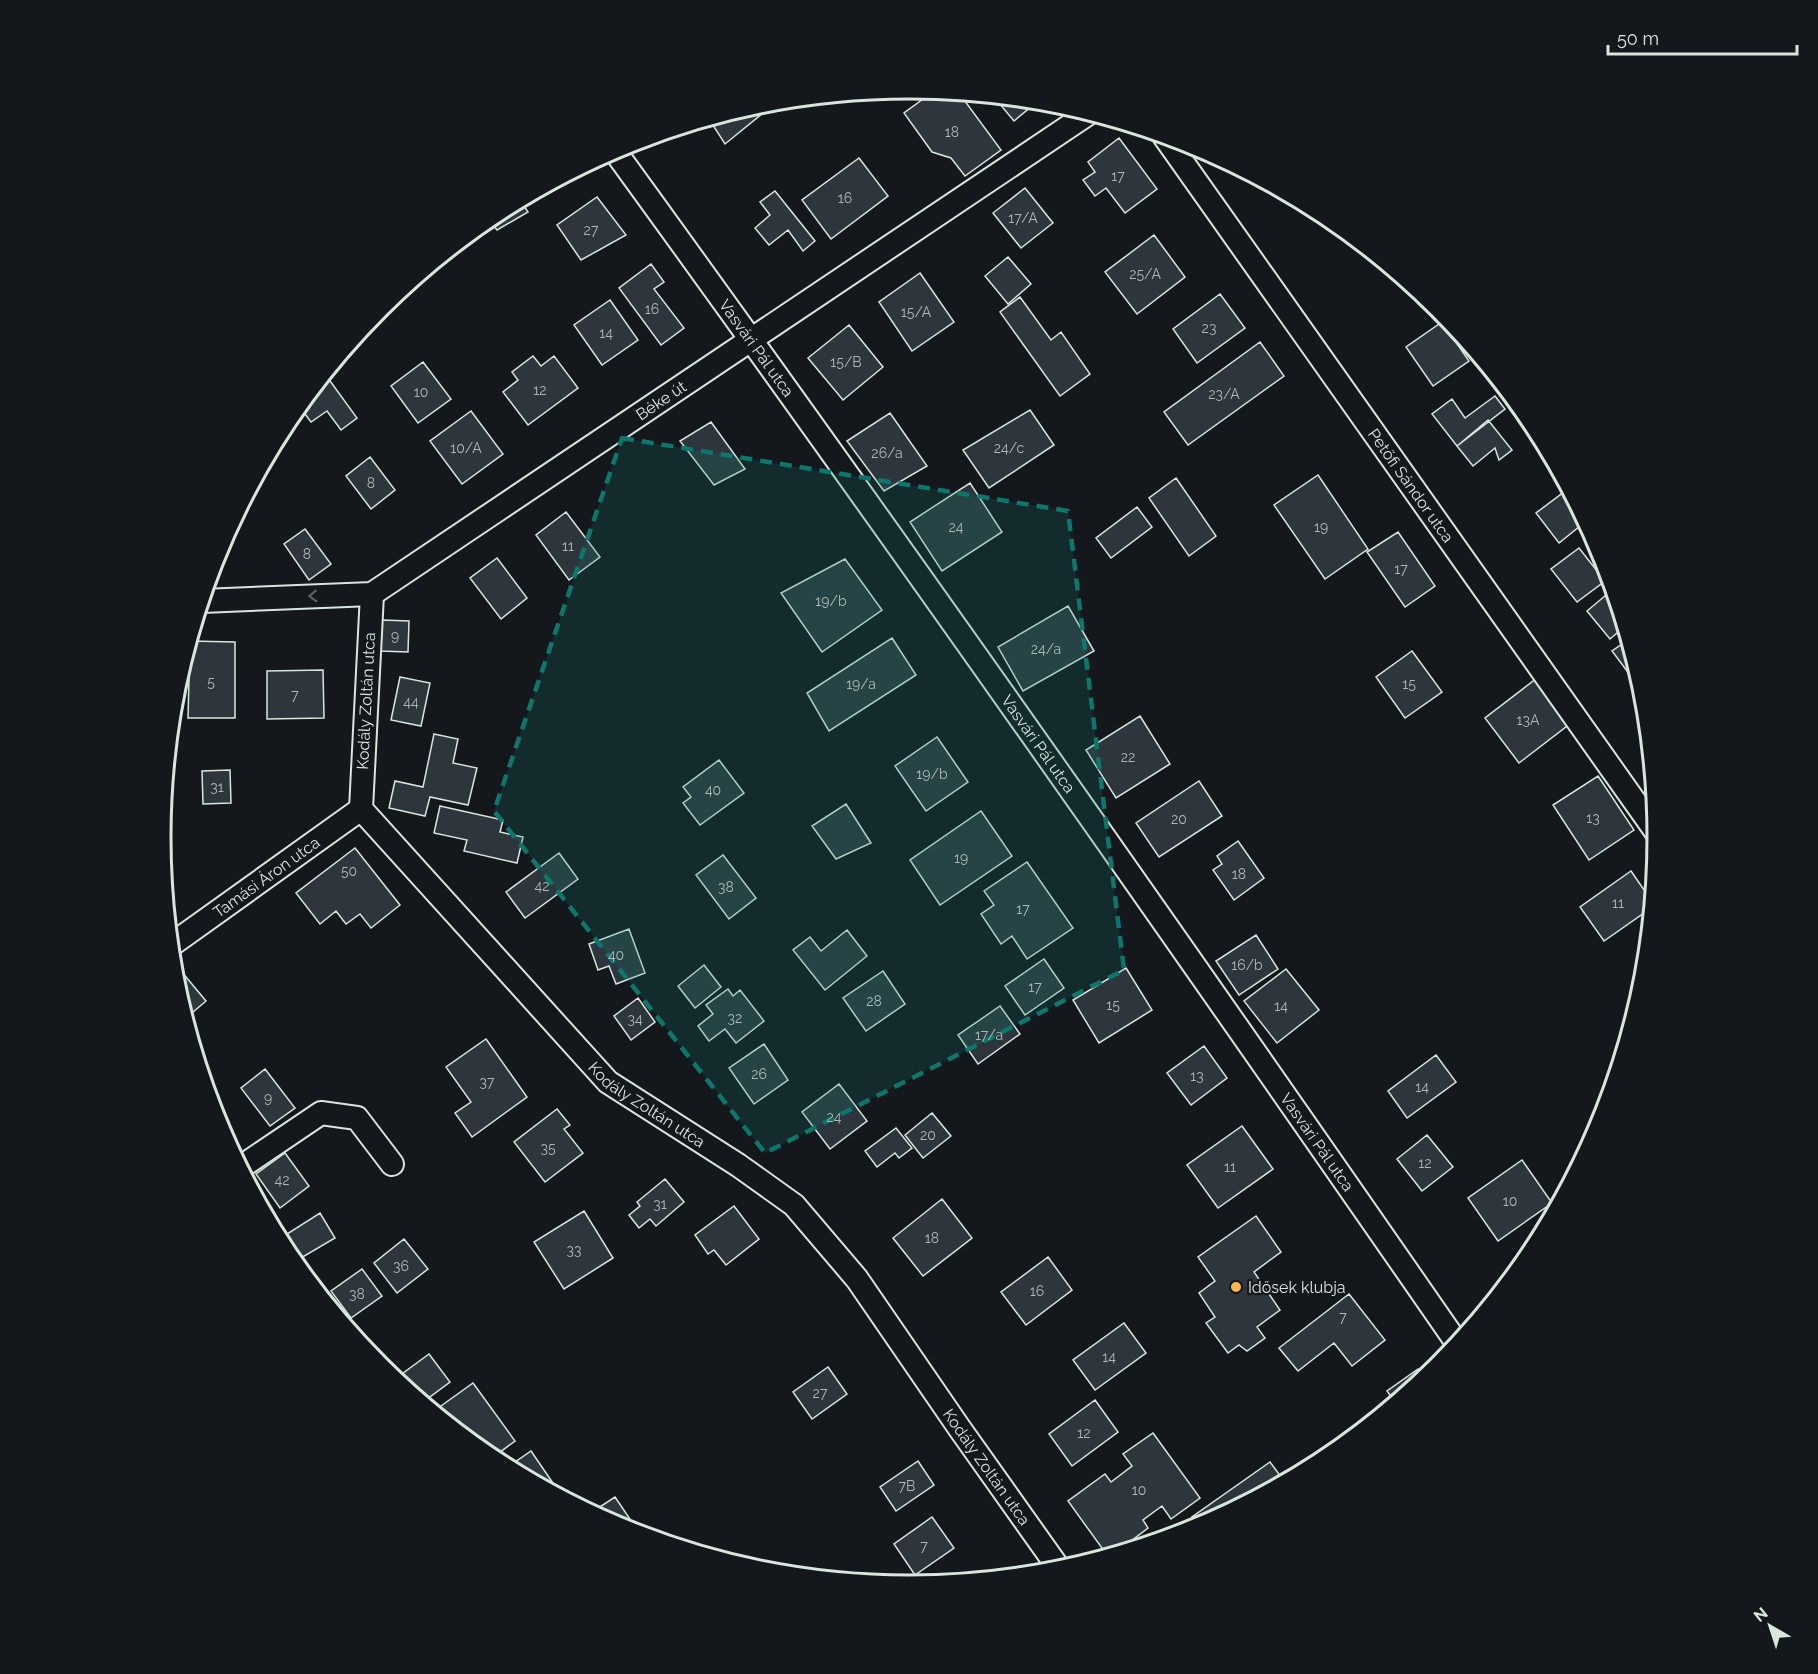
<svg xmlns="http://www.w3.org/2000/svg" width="1818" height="1674" font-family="Raleway,sans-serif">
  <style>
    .building { fill: #2c363c; stroke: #d8e6dc; stroke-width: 1.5 }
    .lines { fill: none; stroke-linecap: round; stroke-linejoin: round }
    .street-casing { stroke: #d8e6dc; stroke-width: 26 }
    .street { stroke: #14181c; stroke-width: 22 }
    .oneway { stroke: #59605f }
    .marked { fill: #0f766e; fill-opacity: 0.2; stroke: #0f766e; stroke-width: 4.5; stroke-dasharray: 12 8; stroke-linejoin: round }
    .poi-dot { fill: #ffb74d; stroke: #14181c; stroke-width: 2 }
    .labels { text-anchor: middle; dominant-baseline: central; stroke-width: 4.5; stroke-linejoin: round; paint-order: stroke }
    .number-label { font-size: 14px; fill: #adbab4 }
    .street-label { font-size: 16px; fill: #d8e6dc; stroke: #14181c }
    .poi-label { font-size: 16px; fill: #d8e6dc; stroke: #14181c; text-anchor: start }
    .rim { fill: none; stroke: #d8e6dc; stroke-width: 3 }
  </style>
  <rect width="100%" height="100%" fill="#14181c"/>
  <path class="building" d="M 934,91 L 942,92 L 947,99 L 955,93 L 959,93 L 1001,150 L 965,176 L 951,158 L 932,152 L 904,113 Z
    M 994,97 L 1038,101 L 1014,121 Z
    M 772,102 L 774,104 L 725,144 L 709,119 Z
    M 1119,138 L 1157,189 L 1125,213 L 1106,188 L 1095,196 L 1083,180 L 1095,172 L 1088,162 Z
    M 859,158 L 888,196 L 831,239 L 802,200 Z
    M 1025,188 L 1053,223 L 1021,248 L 993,213 Z
    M 775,191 L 815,241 L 803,251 L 788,230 L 769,245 L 755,228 L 770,215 L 760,202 Z
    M 597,197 L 626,235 L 581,260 L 557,225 Z
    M 520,200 L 528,212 L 497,230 L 488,219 Z
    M 1154,235 L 1185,277 L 1137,314 L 1105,272 Z
    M 1008,257 L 1031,284 L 1008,304 L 985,276 Z
    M 651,264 L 664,282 L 654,289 L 684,328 L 661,345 L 619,288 Z
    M 920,273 L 954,322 L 912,351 L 879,302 Z
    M 1220,294 L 1245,328 L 1197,363 L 1173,329 Z
    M 1020,297 L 1051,340 L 1061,332 L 1090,374 L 1060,396 L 1000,312 Z
    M 610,300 L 638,340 L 602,365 L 574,325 Z
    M 1442,322 L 1469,361 L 1433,386 L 1406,347 Z
    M 849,325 L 883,367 L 843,400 L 808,358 Z
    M 1260,342 L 1284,376 L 1188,445 L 1164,412 Z
    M 533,356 L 541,366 L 554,356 L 578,388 L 528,425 L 503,392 L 518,380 L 512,372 Z
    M 423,362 L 451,399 L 418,423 L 391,386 Z
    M 325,374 L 357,418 L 341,430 L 327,411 L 311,422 L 299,406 Z
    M 1495,396 L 1505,409 L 1457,446 L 1432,414 L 1452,399 L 1465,418 Z
    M 1030,410 L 1054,445 L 989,488 L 963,450 Z
    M 471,411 L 503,454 L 462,484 L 430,441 Z
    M 890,413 L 927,466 L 884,491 L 847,441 Z
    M 1488,420 L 1512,450 L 1499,460 L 1495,448 L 1473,466 L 1457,446 Z
    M 711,422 L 745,469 L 714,485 L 680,441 Z
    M 370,457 L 395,490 L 371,509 L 346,476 Z
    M 1318,475 L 1368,549 L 1325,579 L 1274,505 Z
    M 1176,478 L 1216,536 L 1189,556 L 1149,498 Z
    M 970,483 L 1002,532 L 942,571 L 910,522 Z
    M 1568,489 L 1585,522 L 1559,543 L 1536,513 Z
    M 1137,507 L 1152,527 L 1111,558 L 1096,538 Z
    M 566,512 L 600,557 L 569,580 L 536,535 Z
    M 305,529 L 331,564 L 309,580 L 284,544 Z
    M 1398,532 L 1435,586 L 1405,607 L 1367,552 Z
    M 1579,548 L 1605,581 L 1577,602 L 1551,569 Z
    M 497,558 L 527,598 L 501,619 L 470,578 Z
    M 845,559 L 882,610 L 822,652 L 781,593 Z
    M 1612,590 L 1624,627 L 1610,639 L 1587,611 Z
    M 1068,606 L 1094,651 L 1023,691 L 998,647 Z
    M 382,620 L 409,621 L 408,652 L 380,651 Z
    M 892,638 L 916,675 L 829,731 L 807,693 Z
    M 1628,640 L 1643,691 L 1642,691 L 1612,651 Z
    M 190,641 L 235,642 L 235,718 L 188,718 Z
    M 1412,651 L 1442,692 L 1405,718 L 1376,677 Z
    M 323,670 L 324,718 L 267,719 L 267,671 Z
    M 400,677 L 430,683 L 421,726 L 391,720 Z
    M 1537,678 L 1571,723 L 1519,763 L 1485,718 Z
    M 1140,716 L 1170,764 L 1116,798 L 1086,750 Z
    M 434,734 L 458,739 L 453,763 L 477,768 L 468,805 L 430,797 L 425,816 L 389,808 L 395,781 L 423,787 Z
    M 937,737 L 968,782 L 926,811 L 895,766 Z
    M 719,760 L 744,793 L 700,825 L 683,803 L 691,797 L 683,787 Z
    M 230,770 L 231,803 L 203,804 L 202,771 Z
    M 1598,776 L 1634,830 L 1589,860 L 1553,805 Z
    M 1199,781 L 1222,816 L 1159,857 L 1136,823 Z
    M 846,804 L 871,843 L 836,859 L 812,826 Z
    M 440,806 L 503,820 L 500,832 L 523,837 L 517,863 L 464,851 L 467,840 L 434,833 Z
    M 981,811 L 1012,856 L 940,905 L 910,860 Z
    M 1238,841 L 1264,878 L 1234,900 L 1213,870 L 1222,864 L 1217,856 Z
    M 355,848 L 400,905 L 371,928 L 360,914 L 346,924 L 336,911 L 320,924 L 296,893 Z
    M 559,853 L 578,879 L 525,918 L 506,892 Z
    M 723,855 L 756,898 L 729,919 L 696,875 Z
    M 1027,862 L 1073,928 L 1027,959 L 1012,936 L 1001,944 L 981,914 L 994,905 L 984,891 Z
    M 1631,871 L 1651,900 L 1651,908 L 1604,941 L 1580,907 Z
    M 629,929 L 645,973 L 616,984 L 609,966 L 598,970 L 589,944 Z
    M 847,930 L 867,956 L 825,990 L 793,950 L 810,937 L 821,951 Z
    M 1256,935 L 1278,969 L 1239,995 L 1216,961 Z
    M 1044,959 L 1064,988 L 1025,1015 L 1005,986 Z
    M 704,965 L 721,987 L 695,1008 L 678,986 Z
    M 1126,968 L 1152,1010 L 1099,1043 L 1073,1000 Z
    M 1286,969 L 1319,1010 L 1277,1043 L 1244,1001 Z
    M 181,971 L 206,1001 L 186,1018 L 174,977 Z
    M 883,971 L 905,1004 L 866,1031 L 843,998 Z
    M 728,989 L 733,996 L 740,990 L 764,1021 L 736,1043 L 725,1029 L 709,1041 L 698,1026 L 713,1014 L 706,1005 Z
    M 638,998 L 655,1022 L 631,1040 L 614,1016 Z
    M 1000,1006 L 1020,1034 L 978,1064 L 958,1035 Z
    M 486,1039 L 527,1097 L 472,1137 L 455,1113 L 471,1102 L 446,1067 Z
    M 764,1044 L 788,1080 L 754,1104 L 729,1068 Z
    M 1204,1046 L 1227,1078 L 1191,1105 L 1167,1073 Z
    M 1436,1055 L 1456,1082 L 1407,1118 L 1388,1091 Z
    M 265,1069 L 295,1108 L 270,1126 L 241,1088 Z
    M 839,1084 L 867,1121 L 830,1149 L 802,1112 Z
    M 557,1109 L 570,1125 L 564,1129 L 583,1153 L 545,1182 L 514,1142 Z
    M 932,1113 L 951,1136 L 923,1158 L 905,1135 Z
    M 1242,1126 L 1273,1169 L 1218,1208 L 1187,1165 Z
    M 896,1128 L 912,1148 L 899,1158 L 895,1153 L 877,1167 L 865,1151 Z
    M 1427,1135 L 1453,1167 L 1422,1191 L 1397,1159 Z
    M 285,1153 L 309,1186 L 280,1208 L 256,1174 Z
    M 1522,1160 L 1552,1203 L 1498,1241 L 1468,1198 Z
    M 665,1179 L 684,1202 L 656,1226 L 650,1219 L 639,1228 L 629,1215 L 640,1206 L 637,1202 Z
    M 942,1199 L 972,1238 L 923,1276 L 893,1238 Z
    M 734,1206 L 759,1239 L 726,1265 L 714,1250 L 708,1254 L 695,1235 Z
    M 584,1211 L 613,1258 L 564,1289 L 534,1242 Z
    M 320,1213 L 335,1238 L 301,1258 L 287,1234 Z
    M 1256,1216 L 1281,1252 L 1254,1272 L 1280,1310 L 1257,1327 L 1265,1338 L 1247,1351 L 1239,1345 L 1228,1353 L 1206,1323 L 1215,1317 L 1199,1293 L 1215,1281 L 1198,1257 Z
    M 404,1239 L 428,1269 L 397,1293 L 374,1263 Z
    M 1048,1257 L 1072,1290 L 1026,1325 L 1001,1292 Z
    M 362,1269 L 382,1296 L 351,1318 L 331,1291 Z
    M 1349,1294 L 1385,1340 L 1352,1366 L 1334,1343 L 1298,1371 L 1279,1348 Z
    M 1124,1323 L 1146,1353 L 1095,1390 L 1073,1360 Z
    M 429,1354 L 450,1382 L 423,1402 L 395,1379 Z
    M 828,1367 L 847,1394 L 812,1419 L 793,1392 Z
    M 1418,1369 L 1424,1378 L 1395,1402 L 1387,1391 Z
    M 473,1383 L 515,1441 L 492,1458 L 434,1411 Z
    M 1095,1400 L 1118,1432 L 1072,1466 L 1049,1434 Z
    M 1153,1433 L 1200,1498 L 1171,1519 L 1162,1506 L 1143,1520 L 1148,1528 L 1115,1553 L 1107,1555 L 1068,1501 L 1105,1474 L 1111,1482 L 1132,1466 L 1123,1454 Z
    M 531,1451 L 555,1486 L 550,1489 L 508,1467 Z
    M 918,1461 L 934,1485 L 896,1511 L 880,1487 Z
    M 1270,1462 L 1284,1481 L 1199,1527 L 1192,1517 Z
    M 615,1497 L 640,1534 L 622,1528 L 592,1512 Z
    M 932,1517 L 954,1548 L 915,1575 L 894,1544 Z"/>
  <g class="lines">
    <defs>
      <g id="street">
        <path id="s1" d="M 1164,136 L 1657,833"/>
        <path id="s2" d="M 614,150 C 900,544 1180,943 1457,1343"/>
        <path id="s3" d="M 372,594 L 361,809 L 608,1082 L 738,1165 L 794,1205 L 857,1279 L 960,1429 L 1060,1570"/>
        <path id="s4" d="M 202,601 L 372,594 L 1089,113"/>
        <path id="s5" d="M 171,945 L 361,809"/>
        <path d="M 241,1167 L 321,1113 L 357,1118 L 392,1164"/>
      </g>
    </defs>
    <use href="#street" class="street-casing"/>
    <use href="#street" class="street"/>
  </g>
  <defs><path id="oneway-chevron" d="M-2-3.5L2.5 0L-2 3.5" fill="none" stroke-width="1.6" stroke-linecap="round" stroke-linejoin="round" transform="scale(1.5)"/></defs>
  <use class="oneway" href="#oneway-chevron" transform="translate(313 596) rotate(178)"/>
  <path class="marked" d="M 622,438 L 1068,511 L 1124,970 L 765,1153 L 494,811 Z"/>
  <circle class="poi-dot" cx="1236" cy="1287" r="6"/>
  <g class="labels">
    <g class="number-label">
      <text x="952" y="132">18</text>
      <text x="1118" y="176">17</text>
      <text x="845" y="198">16</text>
      <text x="1023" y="218">17/A</text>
      <text x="591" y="230">27</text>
      <text x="1145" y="274">25/A</text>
      <text x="652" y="309">16</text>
      <text x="916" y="312">15/A</text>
      <text x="1209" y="328">23</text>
      <text x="606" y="333">14</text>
      <text x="846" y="362">15/B</text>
      <text x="540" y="390">12</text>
      <text x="421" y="392">10</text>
      <text x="1224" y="394">23/A</text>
      <text x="466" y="448">10/A</text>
      <text x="1009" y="448">24/c</text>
      <text x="887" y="453">26/a</text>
      <text x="371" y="483">8</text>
      <text x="956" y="527">24</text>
      <text x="1321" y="527">19</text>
      <text x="568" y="546">11</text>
      <text x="307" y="554">8</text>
      <text x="1401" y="569">17</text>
      <text x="831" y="601">19/b</text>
      <text x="395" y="636">9</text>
      <text x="1046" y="649">24/a</text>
      <text x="211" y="682">5</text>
      <text x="861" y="684">19/a</text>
      <text x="1409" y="684">15</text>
      <text x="295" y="695">7</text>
      <text x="411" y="702">44</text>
      <text x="1528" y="720">13A</text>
      <text x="1128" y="757">22</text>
      <text x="932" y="774">19/b</text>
      <text x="217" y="787">31</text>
      <text x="713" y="790">40</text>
      <text x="1593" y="818">13</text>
      <text x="1179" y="819">20</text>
      <text x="961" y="858">19</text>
      <text x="349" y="871">50</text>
      <text x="1239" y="874">18</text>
      <text x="542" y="886">42</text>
      <text x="726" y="887">38</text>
      <text x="1618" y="903">11</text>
      <text x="1023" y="909">17</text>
      <text x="616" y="955">40</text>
      <text x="1247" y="965">16/b</text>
      <text x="1035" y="987">17</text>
      <text x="874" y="1001">28</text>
      <text x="1113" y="1005">15</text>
      <text x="1281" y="1006">14</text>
      <text x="735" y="1018">32</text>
      <text x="635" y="1019">34</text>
      <text x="989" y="1035">17/a</text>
      <text x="759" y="1074">26</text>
      <text x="1197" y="1076">13</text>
      <text x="487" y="1082">37</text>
      <text x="1422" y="1087">14</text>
      <text x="268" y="1098">9</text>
      <text x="834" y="1117">24</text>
      <text x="928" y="1135">20</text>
      <text x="548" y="1148">35</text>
      <text x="1425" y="1163">12</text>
      <text x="1230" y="1167">11</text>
      <text x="282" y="1180">42</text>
      <text x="1510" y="1201">10</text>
      <text x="660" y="1204">31</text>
      <text x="932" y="1238">18</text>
      <text x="574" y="1250">33</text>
      <text x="401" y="1266">36</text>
      <text x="1037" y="1291">16</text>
      <text x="357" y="1294">38</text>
      <text x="1343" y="1317">7</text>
      <text x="1109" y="1357">14</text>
      <text x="820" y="1393">27</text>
      <text x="1084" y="1433">12</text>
      <text x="907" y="1486">7B</text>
      <text x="1139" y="1490">10</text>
      <text x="924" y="1546">7</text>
    </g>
    <g class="street-label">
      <text stroke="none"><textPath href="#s2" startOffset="244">Vasvári Pál utca</textPath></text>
      <text stroke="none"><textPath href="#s4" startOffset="518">Béke út</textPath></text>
      <text stroke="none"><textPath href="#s1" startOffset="428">Petőfi Sándor utca</textPath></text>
      <text transform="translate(366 701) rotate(-87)">Kodály Zoltán utca</text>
      <text stroke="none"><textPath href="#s2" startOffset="730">Vasvári Pál utca</textPath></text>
      <text stroke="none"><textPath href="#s5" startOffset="117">Tamási Áron utca</textPath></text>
      <text stroke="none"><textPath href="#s3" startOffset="628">Kodály Zoltán utca</textPath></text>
      <text stroke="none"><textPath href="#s2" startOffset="1216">Vasvári Pál utca</textPath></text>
      <text stroke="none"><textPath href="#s3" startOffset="1132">Kodály Zoltán utca</textPath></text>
    </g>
    <g class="poi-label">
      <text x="1248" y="1287">Idősek klubja</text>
    </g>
  </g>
  <path d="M0 0H1818V1674H0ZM171 837a738 738 0 1 1 1476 0a738 738 0 1 1-1476 0Z" fill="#14181c" fill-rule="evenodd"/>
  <path class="rim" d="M171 837a738 738 0 1 1 1476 0a738 738 0 1 1-1476 0Z"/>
  <g transform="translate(1770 1626) rotate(321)" stroke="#14181c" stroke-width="4.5" paint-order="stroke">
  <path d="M0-4.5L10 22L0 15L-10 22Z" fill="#d8e6dc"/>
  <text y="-9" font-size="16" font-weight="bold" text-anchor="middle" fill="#d8e6dc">N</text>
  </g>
  <path d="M1608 45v9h189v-9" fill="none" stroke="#d8e6dc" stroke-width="3"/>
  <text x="1617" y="45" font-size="18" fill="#d8e6dc" stroke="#14181c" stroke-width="4.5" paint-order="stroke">50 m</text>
</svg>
